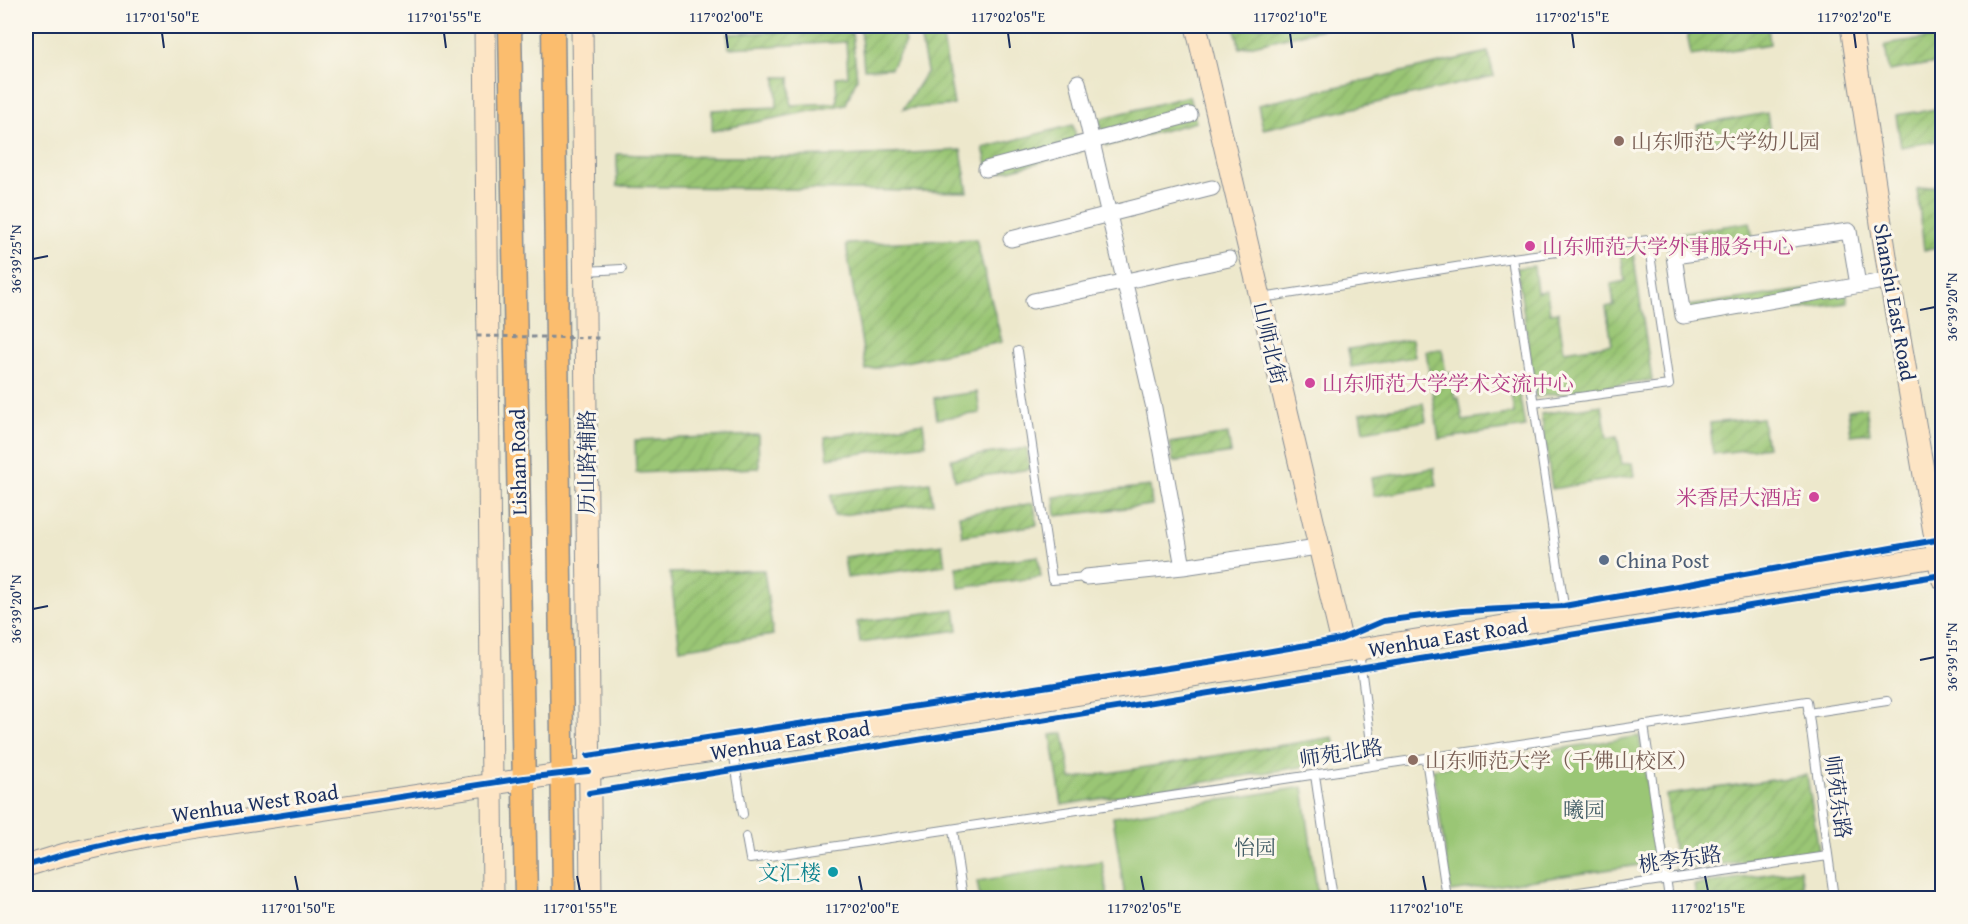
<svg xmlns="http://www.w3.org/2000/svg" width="1968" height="924" font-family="'Gentium Book Plus','Noto Serif SC',serif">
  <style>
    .park { fill: #9ac674; stroke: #5a7a69; stroke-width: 1.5 }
    .garden { fill: url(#garden-furrows); stroke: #5a7a69; stroke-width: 1.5 }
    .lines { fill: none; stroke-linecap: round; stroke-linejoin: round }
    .lane-casing { stroke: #848c95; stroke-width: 10 }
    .street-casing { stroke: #848c95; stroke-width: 17 }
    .secondary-casing { stroke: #848c95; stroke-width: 23 }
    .primary-casing { stroke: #848c95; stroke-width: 25 }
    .lane { stroke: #fff; stroke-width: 8 }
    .street { stroke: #fff; stroke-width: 15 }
    .secondary { stroke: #fde5c5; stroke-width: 21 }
    .primary { stroke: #fbbd6e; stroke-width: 22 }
    .path-bridge { stroke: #848c95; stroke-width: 3; stroke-dasharray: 4.5 4.5; stroke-linecap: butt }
    .cycleway-casing { stroke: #fbf7ec; stroke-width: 10 }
    .cycleway { stroke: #0057b8; stroke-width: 6 }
    .ticks { fill: none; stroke: #1b2f5e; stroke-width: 2 }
    .education-dot { fill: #8d6e63; stroke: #fbf7ec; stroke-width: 2 }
    .hotel-dot { fill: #d1479c; stroke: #fbf7ec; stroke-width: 2 }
    .service-dot { fill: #5c6f8a; stroke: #fbf7ec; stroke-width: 2 }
    .culture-dot { fill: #0f9aa8; stroke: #fbf7ec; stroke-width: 2 }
    .labels { text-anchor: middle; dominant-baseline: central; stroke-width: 6; stroke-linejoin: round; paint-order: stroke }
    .education-label { font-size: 21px; fill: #785e54; stroke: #fbf7ec; text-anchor: start }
    .hotel-label { font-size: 21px; fill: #b23c85; stroke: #fbf7ec; text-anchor: start }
    .street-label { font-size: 21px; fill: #1b2f5e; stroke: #fbf7ec }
    .service-label { font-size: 21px; fill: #4e5e75; stroke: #fbf7ec; text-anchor: start }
    .park-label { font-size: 21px; fill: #415c65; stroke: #fbf7ec }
    .culture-label { font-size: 21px; fill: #0d838f; stroke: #fbf7ec; text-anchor: end }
    .neatline { fill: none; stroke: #1b2f5e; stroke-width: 2 }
    .ticks-label { font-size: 15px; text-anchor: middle; fill: #1b2f5e }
  </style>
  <defs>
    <pattern id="garden-furrows" width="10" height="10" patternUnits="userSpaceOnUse" patternTransform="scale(1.5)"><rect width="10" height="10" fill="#9ac674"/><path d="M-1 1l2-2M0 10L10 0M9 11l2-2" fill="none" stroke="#84aa67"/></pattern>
  </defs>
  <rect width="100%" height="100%" fill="#fbf7ec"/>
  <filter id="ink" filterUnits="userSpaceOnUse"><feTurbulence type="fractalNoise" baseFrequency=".0167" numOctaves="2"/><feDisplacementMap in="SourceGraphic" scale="12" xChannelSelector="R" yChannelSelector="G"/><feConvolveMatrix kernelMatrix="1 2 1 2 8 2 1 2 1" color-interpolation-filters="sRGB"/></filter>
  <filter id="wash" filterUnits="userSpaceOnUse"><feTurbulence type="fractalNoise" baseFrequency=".008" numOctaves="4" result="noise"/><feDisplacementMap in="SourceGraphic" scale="24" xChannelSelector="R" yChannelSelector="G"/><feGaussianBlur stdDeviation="1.35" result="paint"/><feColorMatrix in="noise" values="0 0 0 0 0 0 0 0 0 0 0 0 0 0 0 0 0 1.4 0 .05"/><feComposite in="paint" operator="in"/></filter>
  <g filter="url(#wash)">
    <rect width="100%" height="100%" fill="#ede8cc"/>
    <path class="park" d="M 977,392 L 980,413 L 937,419 L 934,398 Z
      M 1639,736 L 1660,862 L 1451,892 L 1433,769 Z
      M 1303,787 L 1318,898 L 1125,898 L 1113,817 Z
      M 1102,861 L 1108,898 L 980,898 L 977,881 Z"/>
    <path class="garden" d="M 860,26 L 901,26 L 905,42 L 891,68 L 864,69 Z
      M 918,26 L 941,26 L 954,105 L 903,109 L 927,71 Z
      M 1234,26 L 1336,26 L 1240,48 Z
      M 1686,26 L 1768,26 L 1770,44 L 1691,56 Z
      M 838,29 L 852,33 L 857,78 L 846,104 L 712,131 L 712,110 L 777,107 L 776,77 L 790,77 L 791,105 L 837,103 L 836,77 L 848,76 L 846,42 L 729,48 L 728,34 Z
      M 1942,36 L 1942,62 L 1889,71 L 1885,45 Z
      M 1488,52 L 1494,76 L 1263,129 L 1258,105 Z
      M 1189,96 L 1196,122 L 1106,146 L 1099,119 Z
      M 1942,108 L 1942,140 L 1901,147 L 1896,115 Z
      M 1767,113 L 1770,133 L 1700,144 L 1697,125 Z
      M 1073,125 L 1080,152 L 990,175 L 983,148 Z
      M 961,150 L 968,192 L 617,186 L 617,154 C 732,159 847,158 961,150 Z
      M 1942,185 L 1942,246 L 1924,250 L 1917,189 Z
      M 1750,222 L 1753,241 L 1683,252 L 1680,233 Z
      M 976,239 L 1002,342 L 866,370 L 846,244 Z
      M 1633,253 L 1652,380 L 1536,397 L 1517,268 L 1534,266 L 1537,292 L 1547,291 L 1550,313 L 1558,312 L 1564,351 L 1612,344 L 1606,307 L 1614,305 L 1611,284 L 1625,281 L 1621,255 Z
      M 1845,284 L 1848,303 L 1692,323 L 1688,306 Z
      M 1412,339 L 1415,357 L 1351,367 L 1348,349 Z
      M 1442,349 L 1446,374 L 1451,373 L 1455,399 L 1459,398 L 1463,421 L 1514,413 L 1510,387 L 1518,386 L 1525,427 L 1439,439 L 1426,351 Z
      M 1423,403 L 1426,421 L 1363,431 L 1360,413 Z
      M 1602,405 L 1607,438 L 1617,436 L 1622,464 L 1632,463 L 1634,476 L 1552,489 L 1541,414 Z
      M 1866,407 L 1870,433 L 1851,435 L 1848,410 Z
      M 1762,418 L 1767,447 L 1713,454 L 1710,423 Z
      M 923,423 L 926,444 L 828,458 L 825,437 Z
      M 1228,434 L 1231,453 L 1173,462 L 1170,443 Z
      M 758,435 L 759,468 L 636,473 L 635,440 Z
      M 1027,448 L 1030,469 L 955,480 L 951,459 Z
      M 1434,468 L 1437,486 L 1374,496 L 1371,478 Z
      M 930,482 L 933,503 L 834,516 L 831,495 Z
      M 1150,486 L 1152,505 L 1056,516 L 1054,497 Z
      M 1034,503 L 1037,525 L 962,536 L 959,515 Z
      M 942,544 L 945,565 L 847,578 L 844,557 Z
      M 1038,556 L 1041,577 L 959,588 L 956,567 Z
      M 764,570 L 773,635 L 680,649 L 670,573 Z
      M 955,609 L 958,630 L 860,643 L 857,622 Z
      M 1064,733 L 1071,779 L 1333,737 L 1338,761 L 1062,805 L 1051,735 Z
      M 1807,775 L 1819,850 L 1676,871 L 1666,795 Z
      M 1800,869 L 1804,895 L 1785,898 L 1696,898 L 1694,885 Z
      M 1648,892 L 1649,898 L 1600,898 Z"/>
  </g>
  <g filter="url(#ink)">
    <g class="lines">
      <defs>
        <path id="lane" d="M 951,28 L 961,26
          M 586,271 L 622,269
          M 1262,298 L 1512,258
          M 1018,351 L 1052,580 L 1086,577
          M 1534,403 L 1669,385 L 1648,240 L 1512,258 L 1564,606 L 1566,613
          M 1359,652 L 1374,765
          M 1808,713 L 1887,701
          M 1644,725 L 1669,898
          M 733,750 L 743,814
          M 1426,759 L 1447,898
          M 1315,775 L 1333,898
          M 953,830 L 963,898
          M 746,837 L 750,859 L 1807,701 L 1834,898
          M 1537,898 L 1828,856"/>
        <path id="street" d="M 1078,82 L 1154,408 L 1183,567
          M 986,169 L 1190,115
          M 1011,239 L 1212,188
          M 1858,285 L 1849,231 L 1674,256 L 1683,316 L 1890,280
          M 1033,301 L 1229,259
          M 1086,577 L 1183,567 L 1317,547"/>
        <path id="secondary" d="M 485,26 L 493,898
          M 582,26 L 591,898
          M 1196,26 L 1341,639 L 1359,651
          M 1851,26 L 1888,269 L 1942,578
          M 26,866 L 65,854 L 146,836 L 867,728 L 1942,556"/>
        <path id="primary" d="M 510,26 L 526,898
          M 553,26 L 564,898"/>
      </defs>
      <use href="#lane" class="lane-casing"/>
      <use href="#street" class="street-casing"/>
      <use href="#secondary" class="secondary-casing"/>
      <use href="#primary" class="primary-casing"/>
      <use href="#lane" class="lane"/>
      <use href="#street" class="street"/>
      <use href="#secondary" class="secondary"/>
      <use href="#primary" class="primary"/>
      <path class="path-bridge" d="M 477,336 L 599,338"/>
      <defs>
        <path id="cycleway" d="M 588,756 L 1214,661 L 1341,639 L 1383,621 L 1462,611 L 1564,606 L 1942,539
          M 589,793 L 1942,575
          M 26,866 L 65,854 L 146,836 L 524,778 L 588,771"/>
      </defs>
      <use href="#cycleway" class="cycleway-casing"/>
      <use href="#cycleway" class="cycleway"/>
    </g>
  </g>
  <path class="ticks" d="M 162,33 L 164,48M 444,33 L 446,48M 726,33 L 728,48M 1008,33 L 1010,48M 1290,33 L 1292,48M 1572,33 L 1574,48M 1854,33 L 1856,48M 33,259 L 48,256M 1920,310 L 1935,307M 33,609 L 48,606M 1920,660 L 1935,657M 295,876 L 298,891M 577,876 L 580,891M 859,876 L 862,891M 1141,876 L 1144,891M 1423,876 L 1426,891M 1705,876 L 1708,891"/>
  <g class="education-dot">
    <circle cx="1619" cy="141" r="6"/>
    <circle cx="1413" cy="760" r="6"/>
  </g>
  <g class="hotel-dot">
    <circle cx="1530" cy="246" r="6"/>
    <circle cx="1310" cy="383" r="6"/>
    <circle cx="1814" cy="497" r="6"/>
  </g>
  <circle class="service-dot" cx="1604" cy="560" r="6"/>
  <circle class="culture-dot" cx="833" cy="872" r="6"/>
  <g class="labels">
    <g class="education-label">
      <text x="1631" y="141">山东师范大学幼儿园</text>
      <text x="1425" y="760">山东师范大学（千佛山校区）</text>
    </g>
    <g class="hotel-label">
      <text x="1542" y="246">山东师范大学外事服务中心</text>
      <text x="1322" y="383">山东师范大学学术交流中心</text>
      <text x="1802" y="497" text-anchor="end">米香居大酒店</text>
    </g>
    <g class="street-label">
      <text transform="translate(1895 302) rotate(80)">Shanshi East Road</text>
      <text transform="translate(1270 343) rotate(77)">山师北街</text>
      <text transform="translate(518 462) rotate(-91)">Lishan Road</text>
      <text transform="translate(586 462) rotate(-90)">历山路辅路</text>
      <text transform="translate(1448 637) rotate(-9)">Wenhua East Road</text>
      <text transform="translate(790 740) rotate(-9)">Wenhua East Road</text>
      <text transform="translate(1341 753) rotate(-9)">师苑北路</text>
      <text transform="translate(1838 797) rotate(82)">师苑东路</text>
      <text transform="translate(255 803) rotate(-8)">Wenhua West Road</text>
      <text transform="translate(1680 859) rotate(-8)">桃李东路</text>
    </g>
    <g class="service-label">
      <text x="1616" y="560">China Post</text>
    </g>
    <g class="park-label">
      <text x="1584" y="809">曦园</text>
      <text x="1255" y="847">怡园</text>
    </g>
    <g class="culture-label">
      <text x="821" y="872">文汇楼</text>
    </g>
  </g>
  <rect width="1968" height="924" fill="none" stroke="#fbf7ec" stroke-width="66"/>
  <rect x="33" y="33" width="1902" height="858" class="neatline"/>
  <g class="ticks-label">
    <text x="162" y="22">117°01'50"E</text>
    <text x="444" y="22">117°01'55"E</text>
    <text x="726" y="22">117°02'00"E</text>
    <text x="1008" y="22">117°02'05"E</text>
    <text x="1290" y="22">117°02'10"E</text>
    <text x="1572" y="22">117°02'15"E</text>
    <text x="1854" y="22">117°02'20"E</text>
    <text transform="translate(16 259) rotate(-90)" y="5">36°39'25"N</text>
    <text transform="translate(1952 307) rotate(-90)" y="5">36°39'20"N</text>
    <text transform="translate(16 609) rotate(-90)" y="5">36°39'20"N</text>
    <text transform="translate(1952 657) rotate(-90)" y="5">36°39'15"N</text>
    <text x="298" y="913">117°01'50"E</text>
    <text x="580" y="913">117°01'55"E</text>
    <text x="862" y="913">117°02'00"E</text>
    <text x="1144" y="913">117°02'05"E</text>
    <text x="1426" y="913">117°02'10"E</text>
    <text x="1708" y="913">117°02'15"E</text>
  </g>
</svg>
